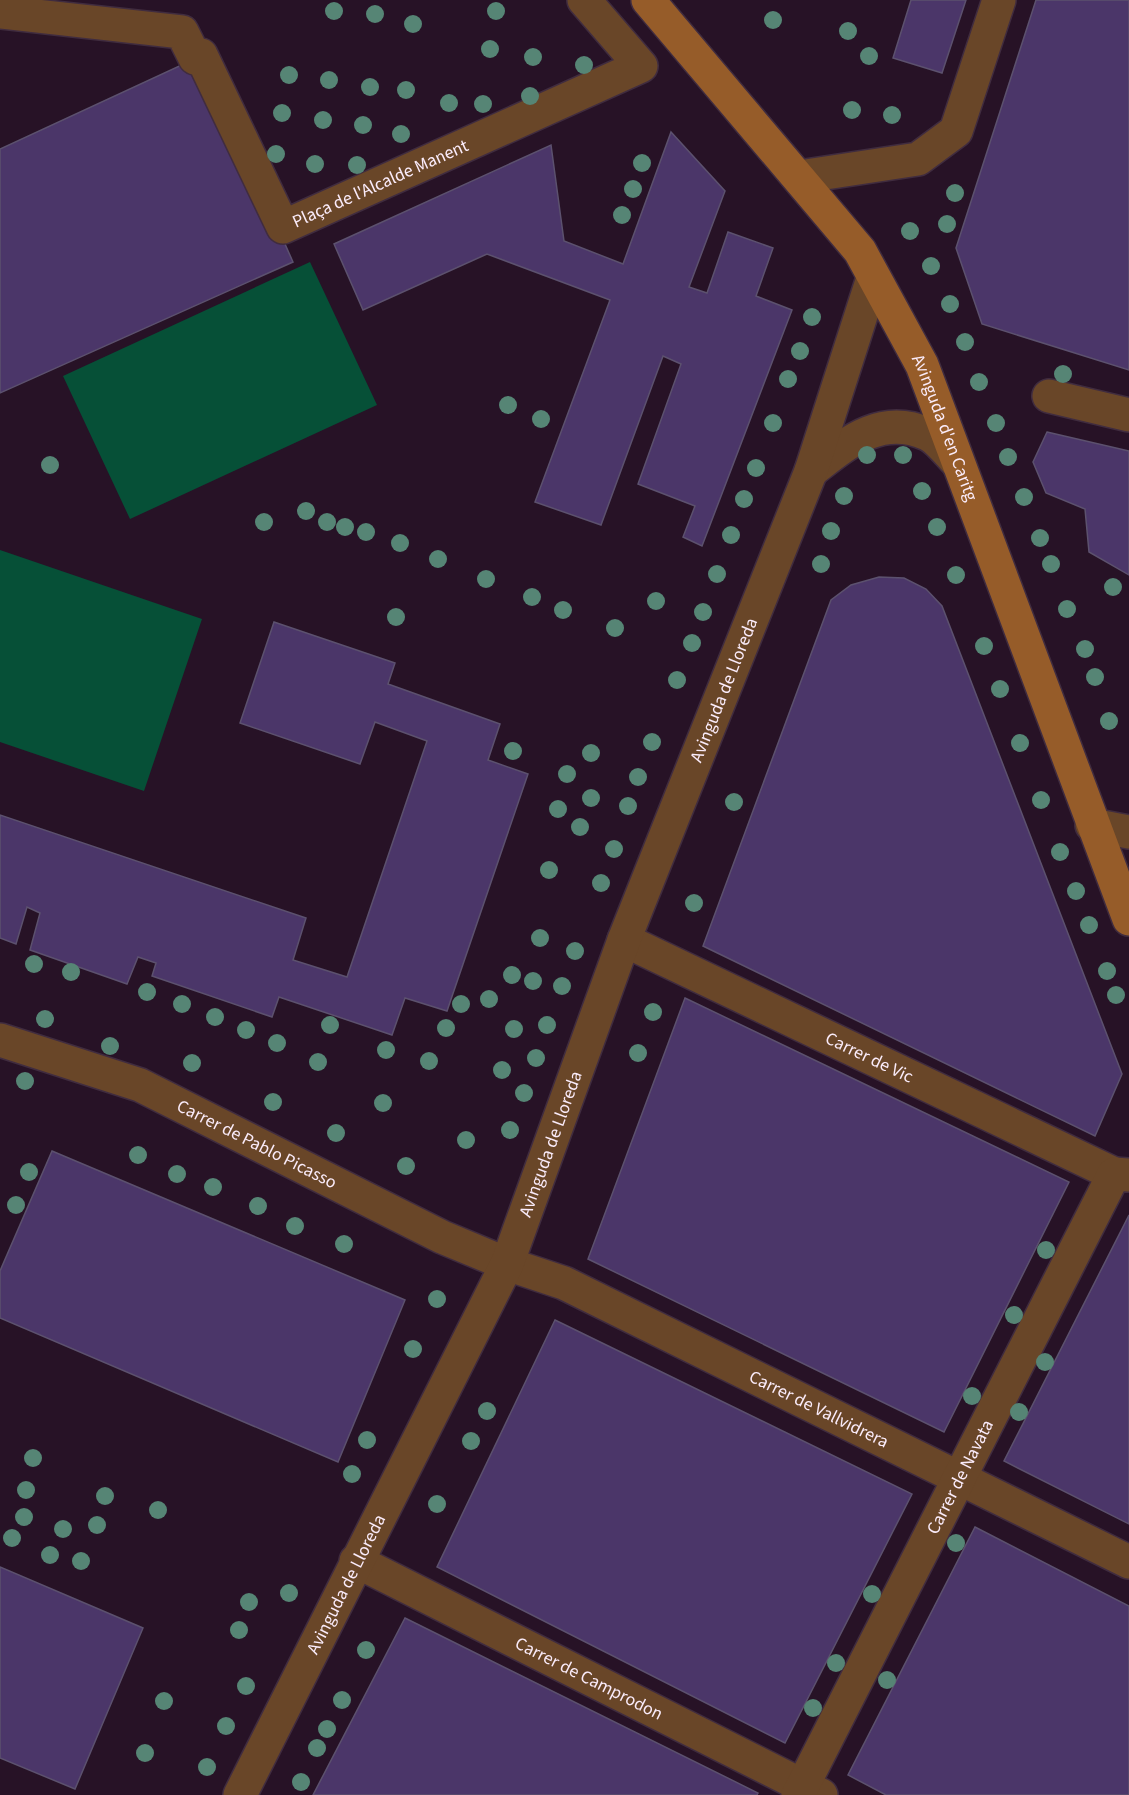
<svg xmlns="http://www.w3.org/2000/svg" width="1129" height="1795" font-family="'Source Sans 3',sans-serif">
  <style>
    .green { fill: #065037 }
    .building { fill: #4b3669; stroke: #5c516e; stroke-width: 1.5 }
    .lines { fill: none; stroke-linecap: round; stroke-linejoin: round }
    .street-casing { stroke: #402c3f; stroke-width: 36 }
    .secondary-casing { stroke: #402c3f; stroke-width: 36 }
    .street { stroke: #694628; stroke-width: 33 }
    .secondary { stroke: #965c29; stroke-width: 33 }
    .tree { fill: #568575 }
    .labels { text-anchor: middle; dominant-baseline: central; stroke-width: 4.5; stroke-linejoin: round; paint-order: stroke }
    .street-label { font-size: 18px; fill: #faebf9; stroke: #1e091d }
  </style>
  <rect width="100%" height="100%" fill="#271226"/>
  <path class="green" d="M 310,262 L 377,405 L 130,519 L 63,376 Z
    M 0,550 L 202,619 L 144,791 L 0,742 Z"/>
  <path class="building" d="M 911,0 L 966,0 L 942,73 L 893,58 Z
    M 1036,0 L 1129,0 L 1129,370 L 982,324 L 956,248 Z
    M 201,56 L 293,262 L 0,393 L 0,149 Z
    M 671,132 L 725,191 L 689,287 L 707,293 L 728,232 L 773,248 L 756,296 L 792,310 L 702,546 L 683,537 L 695,506 L 638,484 L 681,364 L 663,356 L 601,525 L 535,502 L 610,300 L 487,254 L 363,310 L 334,244 L 551,145 L 564,241 L 623,264 Z
    M 1047,432 L 1129,451 L 1129,575 L 1089,552 L 1085,509 L 1046,493 L 1033,462 Z
    M 879,577 L 904,578 L 926,589 L 942,606 L 1122,1074 L 1095,1136 L 703,946 L 831,600 L 851,585 Z
    M 274,622 L 395,663 L 388,684 L 500,724 L 488,760 L 528,774 L 447,1011 L 405,998 L 392,1035 L 279,997 L 272,1017 L 152,976 L 156,963 L 138,957 L 127,984 L 30,950 L 40,913 L 27,907 L 16,944 L 0,938 L 0,815 L 306,918 L 293,960 L 347,977 L 427,741 L 375,722 L 360,764 L 240,723 Z
    M 685,998 L 1069,1182 L 944,1432 L 588,1259 Z
    M 52,1151 L 405,1300 L 338,1462 L 0,1318 L 0,1271 Z
    M 1129,1215 L 1129,1524 L 1004,1461 Z
    M 555,1320 L 912,1494 L 785,1743 L 437,1567 Z
    M 975,1527 L 1129,1606 L 1129,1795 L 886,1795 L 848,1775 Z
    M 0,1567 L 143,1628 L 75,1789 L 0,1758 Z
    M 405,1618 L 758,1793 L 757,1795 L 313,1795 Z"/>
  <g class="lines">
    <defs>
      <g id="street">
        <path id="s1" d="M 0,12 L 182,32 L 195,58 L 201,55 L 283,227 L 641,66 L 584,0"/>
        <path d="M 799,177 L 918,159 L 956,131 L 999,0"/>
        <path d="M 1049,396 L 1129,415"/>
        <path d="M 811,471 C 846,444 880,413 927,434 C 938,439 949,454 958,463"/>
        <path d="M 1092,825 L 1129,832"/>
        <path id="s2" d="M 624,940 L 1114,1174"/>
        <path id="s3" d="M 0,1040 L 140,1085 L 442,1237 L 507,1264 L 564,1283 L 1129,1562"/>
        <path id="s4" d="M 356,1561 L 821,1795"/>
        <path id="s5" d="M 240,1795 L 507,1264 L 624,940 L 811,471 L 873,278"/>
        <path id="s6" d="M 798,1795 L 1114,1174 L 1129,1175"/>
      </g>
      <g id="secondary">
        <path id="s7" d="M 648,0 L 860,251 L 922,365 L 1129,919"/>
      </g>
    </defs>
    <use href="#street" class="street-casing"/>
    <use href="#secondary" class="secondary-casing"/>
    <use href="#street" class="street"/>
    <use href="#secondary" class="secondary"/>
  </g>
  <g class="tree">
    <circle cx="334" cy="11" r="9"/>
    <circle cx="496" cy="11" r="9"/>
    <circle cx="375" cy="14" r="9"/>
    <circle cx="773" cy="20" r="9"/>
    <circle cx="413" cy="24" r="9"/>
    <circle cx="848" cy="31" r="9"/>
    <circle cx="490" cy="49" r="9"/>
    <circle cx="869" cy="56" r="9"/>
    <circle cx="533" cy="57" r="9"/>
    <circle cx="584" cy="65" r="9"/>
    <circle cx="289" cy="75" r="9"/>
    <circle cx="329" cy="80" r="9"/>
    <circle cx="370" cy="87" r="9"/>
    <circle cx="406" cy="90" r="9"/>
    <circle cx="530" cy="96" r="9"/>
    <circle cx="449" cy="103" r="9"/>
    <circle cx="483" cy="104" r="9"/>
    <circle cx="852" cy="110" r="9"/>
    <circle cx="282" cy="113" r="9"/>
    <circle cx="892" cy="115" r="9"/>
    <circle cx="323" cy="120" r="9"/>
    <circle cx="363" cy="125" r="9"/>
    <circle cx="401" cy="134" r="9"/>
    <circle cx="276" cy="154" r="9"/>
    <circle cx="642" cy="163" r="9"/>
    <circle cx="315" cy="164" r="9"/>
    <circle cx="357" cy="165" r="9"/>
    <circle cx="633" cy="189" r="9"/>
    <circle cx="955" cy="193" r="9"/>
    <circle cx="622" cy="215" r="9"/>
    <circle cx="947" cy="224" r="9"/>
    <circle cx="910" cy="231" r="9"/>
    <circle cx="931" cy="266" r="9"/>
    <circle cx="950" cy="304" r="9"/>
    <circle cx="812" cy="317" r="9"/>
    <circle cx="965" cy="342" r="9"/>
    <circle cx="800" cy="351" r="9"/>
    <circle cx="1063" cy="374" r="9"/>
    <circle cx="788" cy="379" r="9"/>
    <circle cx="979" cy="382" r="9"/>
    <circle cx="508" cy="405" r="9"/>
    <circle cx="541" cy="419" r="9"/>
    <circle cx="773" cy="423" r="9"/>
    <circle cx="996" cy="423" r="9"/>
    <circle cx="867" cy="455" r="9"/>
    <circle cx="903" cy="455" r="9"/>
    <circle cx="1008" cy="457" r="9"/>
    <circle cx="50" cy="465" r="9"/>
    <circle cx="756" cy="468" r="9"/>
    <circle cx="922" cy="491" r="9"/>
    <circle cx="844" cy="496" r="9"/>
    <circle cx="1024" cy="497" r="9"/>
    <circle cx="744" cy="499" r="9"/>
    <circle cx="306" cy="511" r="9"/>
    <circle cx="264" cy="522" r="9"/>
    <circle cx="327" cy="522" r="9"/>
    <circle cx="345" cy="527" r="9"/>
    <circle cx="937" cy="527" r="9"/>
    <circle cx="831" cy="531" r="9"/>
    <circle cx="366" cy="532" r="9"/>
    <circle cx="731" cy="535" r="9"/>
    <circle cx="1040" cy="538" r="9"/>
    <circle cx="400" cy="543" r="9"/>
    <circle cx="438" cy="559" r="9"/>
    <circle cx="821" cy="564" r="9"/>
    <circle cx="1051" cy="564" r="9"/>
    <circle cx="717" cy="574" r="9"/>
    <circle cx="956" cy="575" r="9"/>
    <circle cx="486" cy="579" r="9"/>
    <circle cx="1113" cy="587" r="9"/>
    <circle cx="532" cy="597" r="9"/>
    <circle cx="656" cy="601" r="9"/>
    <circle cx="1067" cy="609" r="9"/>
    <circle cx="563" cy="610" r="9"/>
    <circle cx="703" cy="612" r="9"/>
    <circle cx="396" cy="617" r="9"/>
    <circle cx="615" cy="628" r="9"/>
    <circle cx="692" cy="643" r="9"/>
    <circle cx="984" cy="646" r="9"/>
    <circle cx="1085" cy="649" r="9"/>
    <circle cx="1095" cy="677" r="9"/>
    <circle cx="677" cy="680" r="9"/>
    <circle cx="1000" cy="689" r="9"/>
    <circle cx="1109" cy="721" r="9"/>
    <circle cx="652" cy="742" r="9"/>
    <circle cx="1020" cy="743" r="9"/>
    <circle cx="513" cy="751" r="9"/>
    <circle cx="591" cy="753" r="9"/>
    <circle cx="567" cy="774" r="9"/>
    <circle cx="638" cy="777" r="9"/>
    <circle cx="591" cy="798" r="9"/>
    <circle cx="1041" cy="800" r="9"/>
    <circle cx="734" cy="802" r="9"/>
    <circle cx="628" cy="806" r="9"/>
    <circle cx="558" cy="809" r="9"/>
    <circle cx="580" cy="827" r="9"/>
    <circle cx="614" cy="849" r="9"/>
    <circle cx="1060" cy="852" r="9"/>
    <circle cx="549" cy="870" r="9"/>
    <circle cx="601" cy="883" r="9"/>
    <circle cx="1076" cy="891" r="9"/>
    <circle cx="694" cy="903" r="9"/>
    <circle cx="1089" cy="925" r="9"/>
    <circle cx="540" cy="938" r="9"/>
    <circle cx="575" cy="951" r="9"/>
    <circle cx="34" cy="964" r="9"/>
    <circle cx="1107" cy="971" r="9"/>
    <circle cx="71" cy="972" r="9"/>
    <circle cx="512" cy="975" r="9"/>
    <circle cx="533" cy="981" r="9"/>
    <circle cx="562" cy="986" r="9"/>
    <circle cx="147" cy="992" r="9"/>
    <circle cx="1116" cy="995" r="9"/>
    <circle cx="489" cy="999" r="9"/>
    <circle cx="182" cy="1004" r="9"/>
    <circle cx="461" cy="1004" r="9"/>
    <circle cx="653" cy="1012" r="9"/>
    <circle cx="215" cy="1017" r="9"/>
    <circle cx="45" cy="1019" r="9"/>
    <circle cx="330" cy="1025" r="9"/>
    <circle cx="547" cy="1025" r="9"/>
    <circle cx="446" cy="1028" r="9"/>
    <circle cx="514" cy="1029" r="9"/>
    <circle cx="246" cy="1030" r="9"/>
    <circle cx="277" cy="1043" r="9"/>
    <circle cx="110" cy="1046" r="9"/>
    <circle cx="386" cy="1050" r="9"/>
    <circle cx="638" cy="1053" r="9"/>
    <circle cx="536" cy="1058" r="9"/>
    <circle cx="429" cy="1061" r="9"/>
    <circle cx="318" cy="1062" r="9"/>
    <circle cx="192" cy="1063" r="9"/>
    <circle cx="502" cy="1070" r="9"/>
    <circle cx="25" cy="1081" r="9"/>
    <circle cx="524" cy="1093" r="9"/>
    <circle cx="273" cy="1102" r="9"/>
    <circle cx="383" cy="1103" r="9"/>
    <circle cx="510" cy="1130" r="9"/>
    <circle cx="336" cy="1133" r="9"/>
    <circle cx="466" cy="1140" r="9"/>
    <circle cx="138" cy="1155" r="9"/>
    <circle cx="406" cy="1166" r="9"/>
    <circle cx="29" cy="1172" r="9"/>
    <circle cx="177" cy="1174" r="9"/>
    <circle cx="213" cy="1187" r="9"/>
    <circle cx="16" cy="1205" r="9"/>
    <circle cx="258" cy="1206" r="9"/>
    <circle cx="295" cy="1226" r="9"/>
    <circle cx="344" cy="1244" r="9"/>
    <circle cx="1046" cy="1250" r="9"/>
    <circle cx="437" cy="1299" r="9"/>
    <circle cx="1014" cy="1315" r="9"/>
    <circle cx="413" cy="1349" r="9"/>
    <circle cx="1045" cy="1362" r="9"/>
    <circle cx="972" cy="1396" r="9"/>
    <circle cx="487" cy="1411" r="9"/>
    <circle cx="1019" cy="1412" r="9"/>
    <circle cx="367" cy="1440" r="9"/>
    <circle cx="471" cy="1441" r="9"/>
    <circle cx="33" cy="1458" r="9"/>
    <circle cx="352" cy="1474" r="9"/>
    <circle cx="26" cy="1490" r="9"/>
    <circle cx="105" cy="1496" r="9"/>
    <circle cx="437" cy="1504" r="9"/>
    <circle cx="158" cy="1510" r="9"/>
    <circle cx="24" cy="1517" r="9"/>
    <circle cx="97" cy="1525" r="9"/>
    <circle cx="63" cy="1529" r="9"/>
    <circle cx="12" cy="1538" r="9"/>
    <circle cx="956" cy="1543" r="9"/>
    <circle cx="50" cy="1555" r="9"/>
    <circle cx="81" cy="1561" r="9"/>
    <circle cx="289" cy="1593" r="9"/>
    <circle cx="872" cy="1594" r="9"/>
    <circle cx="249" cy="1602" r="9"/>
    <circle cx="239" cy="1630" r="9"/>
    <circle cx="366" cy="1650" r="9"/>
    <circle cx="836" cy="1663" r="9"/>
    <circle cx="887" cy="1680" r="9"/>
    <circle cx="246" cy="1686" r="9"/>
    <circle cx="342" cy="1700" r="9"/>
    <circle cx="164" cy="1701" r="9"/>
    <circle cx="813" cy="1708" r="9"/>
    <circle cx="226" cy="1726" r="9"/>
    <circle cx="327" cy="1729" r="9"/>
    <circle cx="317" cy="1748" r="9"/>
    <circle cx="145" cy="1753" r="9"/>
    <circle cx="207" cy="1767" r="9"/>
    <circle cx="301" cy="1782" r="9"/>
  </g>
  <g class="labels">
    <g class="street-label">
      <text stroke="none"><textPath href="#s1" startOffset="516">Plaça de l'Alcalde Manent</textPath></text>
      <text stroke="none"><textPath href="#s7" startOffset="525">Avinguda d'en Caritg</textPath></text>
      <text stroke="none"><textPath href="#s5" startOffset="1208">Avinguda de Lloreda</textPath></text>
      <text stroke="none"><textPath href="#s2" startOffset="272">Carrer de Vic</textPath></text>
      <text stroke="none"><textPath href="#s3" startOffset="278">Carrer de Pablo Picasso</textPath></text>
      <text stroke="none"><textPath href="#s5" startOffset="722">Avinguda de Lloreda</textPath></text>
      <text stroke="none"><textPath href="#s3" startOffset="900">Carrer de Vallvidrera</textPath></text>
      <text stroke="none"><textPath href="#s6" startOffset="357">Carrer de Navata</textPath></text>
      <text stroke="none"><textPath href="#s5" startOffset="236">Avinguda de Lloreda</textPath></text>
      <text stroke="none"><textPath href="#s4" startOffset="261">Carrer de Camprodon</textPath></text>
    </g>
  </g>
</svg>
